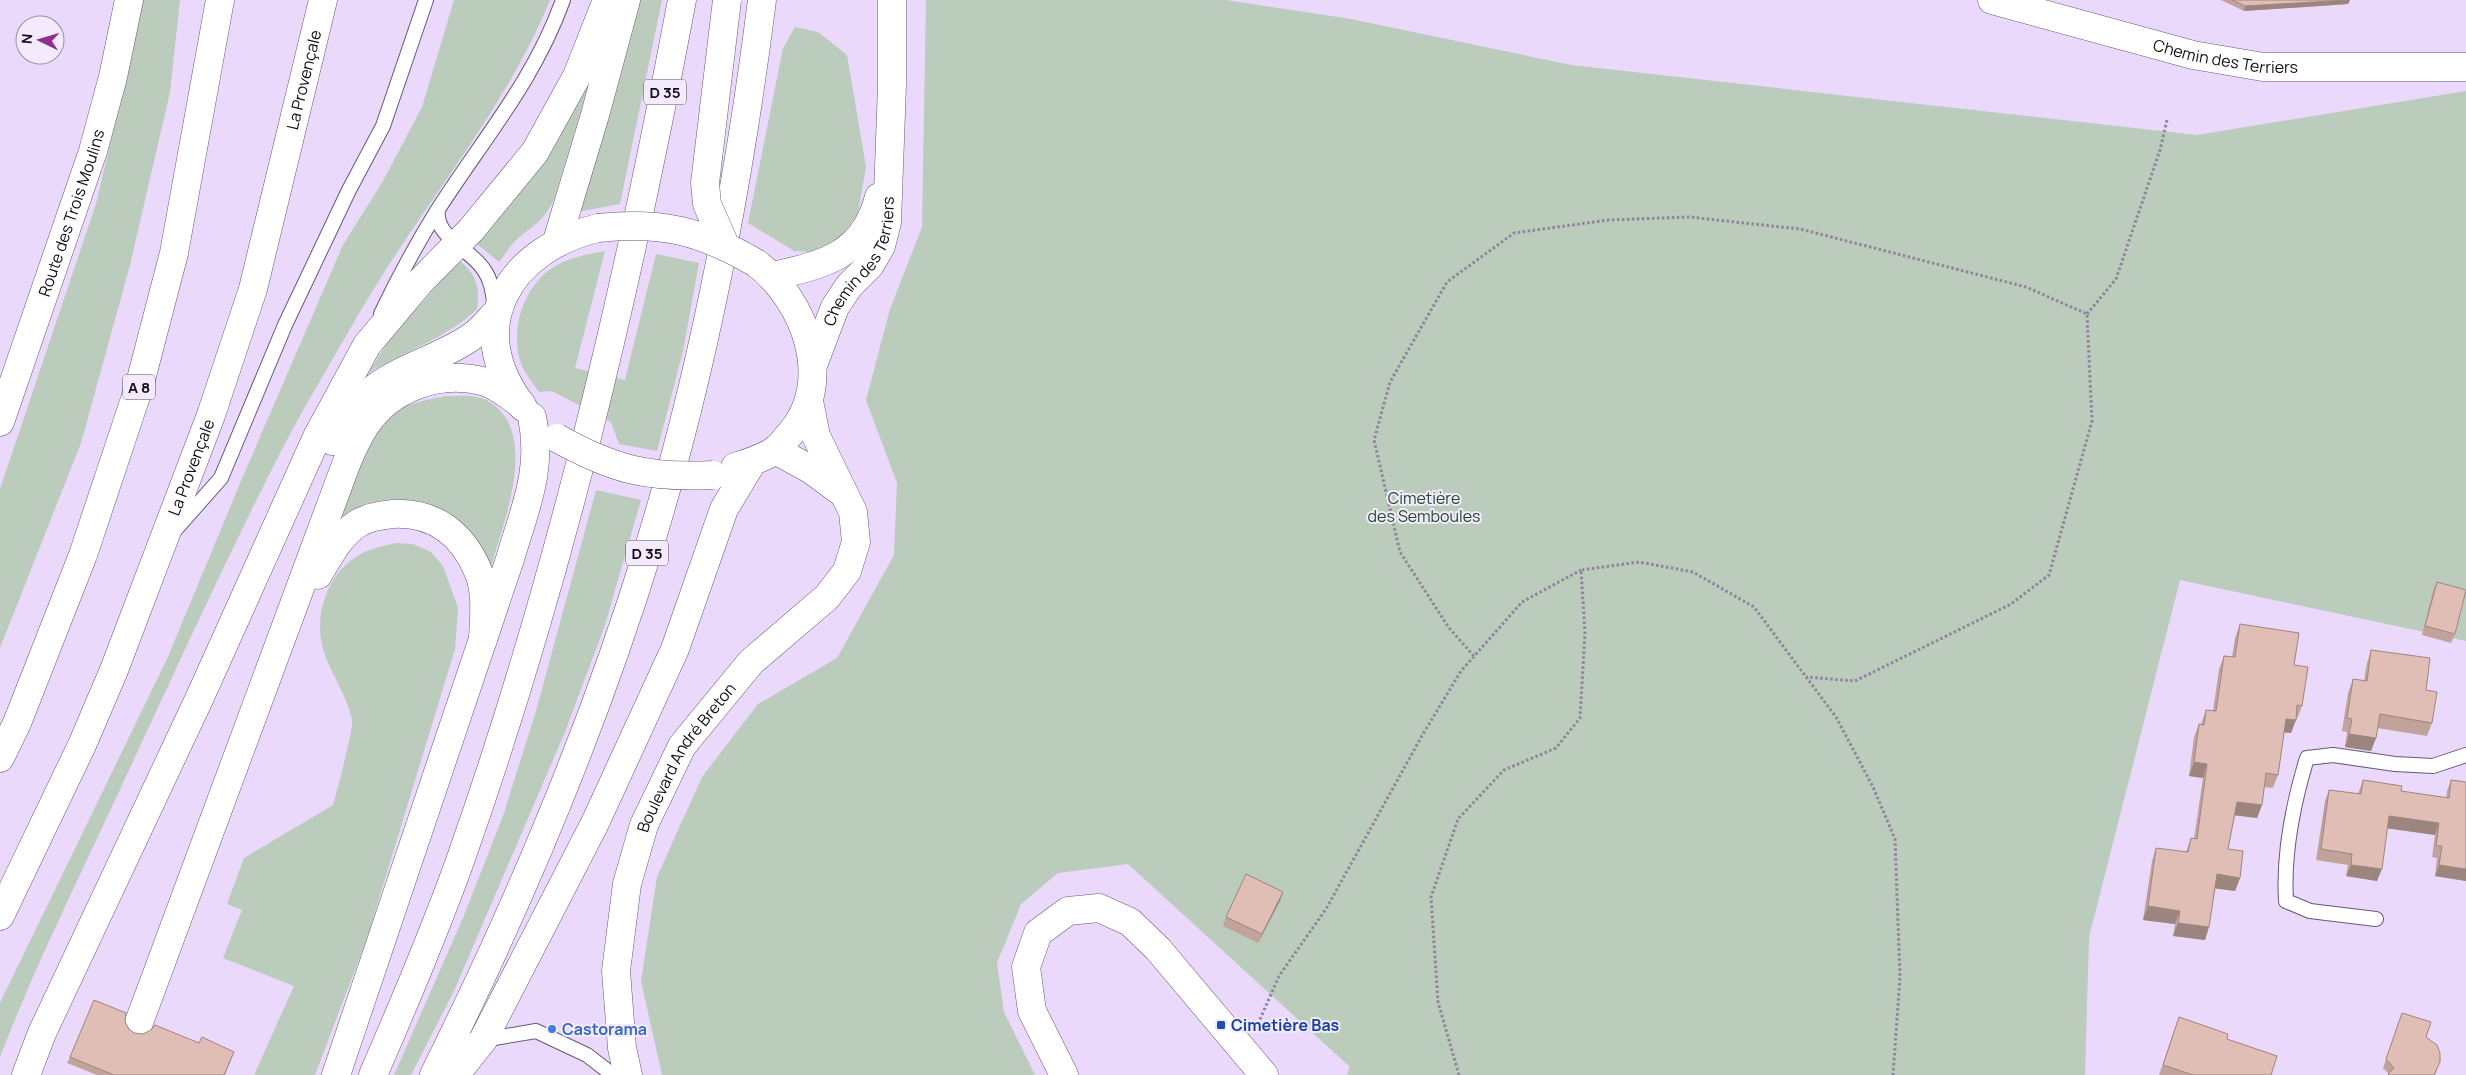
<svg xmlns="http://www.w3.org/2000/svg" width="2466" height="1075" font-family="Manrope,sans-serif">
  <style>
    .green { fill: #bbcbbc }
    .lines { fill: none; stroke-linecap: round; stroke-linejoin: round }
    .lane-casing { stroke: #675875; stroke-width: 16 }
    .street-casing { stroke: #675875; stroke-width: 29 }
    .secondary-casing { stroke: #675875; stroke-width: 29 }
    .primary-casing { stroke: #675875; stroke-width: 29 }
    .highway-casing { stroke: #675875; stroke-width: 29 }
    .path { stroke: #90839c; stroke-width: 3; stroke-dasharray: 2.5 2.5; stroke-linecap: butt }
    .lane { stroke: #fff; stroke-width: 14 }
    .street { stroke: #fff; stroke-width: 28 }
    .secondary { stroke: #fff; stroke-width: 28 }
    .primary { stroke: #fff; stroke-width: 28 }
    .highway { stroke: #fff; stroke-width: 28 }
    .primary-bridge-casing { stroke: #675875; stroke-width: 29; stroke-linecap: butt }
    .primary-bridge { stroke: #fff; stroke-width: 28 }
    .wall { fill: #c1a39c }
    .shaded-wall { fill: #9d857f }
    .building { fill: #e0beb5; stroke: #9d857f }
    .transit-dot { fill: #1a4fb4; stroke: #f4eafe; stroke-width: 2 }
    .shop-dot { fill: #3f7fe0; stroke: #f4eafe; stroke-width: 2 }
    .labels { text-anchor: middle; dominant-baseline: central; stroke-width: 4; stroke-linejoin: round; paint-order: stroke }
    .shield { fill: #f4eafe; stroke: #564f5d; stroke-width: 1 }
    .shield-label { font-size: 15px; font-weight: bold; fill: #130d18 }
    .street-label { font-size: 16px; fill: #130d18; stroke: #f4eafe }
    .park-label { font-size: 16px; fill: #224a29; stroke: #f4eafe }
    .transit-label { font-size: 16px; font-weight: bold; fill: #164399; stroke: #f4eafe; text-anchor: start }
    .shop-label { font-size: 16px; font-weight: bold; fill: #366cbe; stroke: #f4eafe; text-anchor: start }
  </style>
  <rect width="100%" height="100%" fill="#ead9fb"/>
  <path class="green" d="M 141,0 L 180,0 L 170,92 L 130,265 L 81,443 L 0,648 L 0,489 L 96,204 L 137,30 Z
    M 454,0 L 550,0 C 503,115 418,210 357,317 C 331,362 304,407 280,453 C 225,561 174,673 123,783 C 81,874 36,963 0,1057 L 0,1003 L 167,659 L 244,474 L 343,245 L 383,181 L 422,107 Z
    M 638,0 L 662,0 L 620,204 L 577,212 Z
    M 926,0 L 1226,0 L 1351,19 L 1571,65 L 2197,135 L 2466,91 L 2466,641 L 2180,580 L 2089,937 L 2085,1075 L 1347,1075 L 1350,1067 L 1128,864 L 1058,873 L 1021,904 L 997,963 L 1004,1012 L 1035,1075 L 662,1075 L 641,981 L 657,877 L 702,777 L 758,704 L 837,658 L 894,555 L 897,483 L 866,400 L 890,309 L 922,227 Z
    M 795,27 L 818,32 L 847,55 L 866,167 L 858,213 L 837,242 L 811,252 L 794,251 L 748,223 L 783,48 Z
    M 592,74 L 554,199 C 544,221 534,225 516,240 C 510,246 505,255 499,262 L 477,244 Z
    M 605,251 L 575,368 L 625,380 L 656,254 L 699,263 L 683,351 L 657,451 L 619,444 L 611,422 L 552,391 L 539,392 C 533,383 526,375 522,366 C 508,331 524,283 557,265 C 572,257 589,254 605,251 Z
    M 460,261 C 477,275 480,288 477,309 C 446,339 404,351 368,373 L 393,334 Z
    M 446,396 C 459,396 476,394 488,401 C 541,431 503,523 491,567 C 483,554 475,535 464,525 C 435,499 386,490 352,511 C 345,516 338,523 331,529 C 346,495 366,428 398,410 C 413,402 430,399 446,396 Z
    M 596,490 L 641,500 L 605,625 L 565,732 L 454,991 L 411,1075 L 394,1075 L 463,918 L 503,816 L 536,711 Z
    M 396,543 L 413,544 L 431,552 L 443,566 L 458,608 L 455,649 L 367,938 L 315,1075 L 254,1075 L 294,986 L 223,958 L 242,910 L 227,904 L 244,858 L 333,805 C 337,790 354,729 352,719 C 347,696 331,674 324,652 C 313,618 326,576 356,557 C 368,549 382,546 396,543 Z"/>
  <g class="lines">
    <defs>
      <path id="lane" d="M 438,210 C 434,237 472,250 484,270 C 492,281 493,295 495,308
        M 381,314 C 398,278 416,245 437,211 C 483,139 534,81 563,0
        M 175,530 L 221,478 L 285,325 L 349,190 L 383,126 L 426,0
        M 2376,919 L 2310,911 L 2286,901 C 2283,853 2293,804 2307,758 L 2333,755 L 2395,764 L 2433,766 L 2466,755
        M 483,1040 L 536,1031 L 587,1055 L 613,1075"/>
      <g id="street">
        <path id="s1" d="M 1992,0 L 2193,55 L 2263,67 L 2466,67"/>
        <path d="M 773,276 C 826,264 864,255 879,197"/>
        <path id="s2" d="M 813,365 L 835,307 L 849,286 L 870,265 L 881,246 L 887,222 L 892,85 L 892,0"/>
        <path d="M 775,450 L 810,469 L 840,491"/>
        <path id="s3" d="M 628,1075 L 622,1048 L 616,971 L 627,884 L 644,825 L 682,746 L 751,662 L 827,597 L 847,571 L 856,542 L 853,512 L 816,436 L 809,401"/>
        <path d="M 1064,1075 L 1032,1011 L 1026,967 L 1038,933 L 1068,911 L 1099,908 L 1130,922 L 1158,949 L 1264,1075"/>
      </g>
      <g id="secondary">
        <path id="s4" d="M 0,422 L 93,151 L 113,77 L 129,0"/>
      </g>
      <path id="primary" d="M 557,241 L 595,115 L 626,0
        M 523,407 C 461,327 509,249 598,228
        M 735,467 C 748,463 763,458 774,451 C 780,447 785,439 790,434 C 836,382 805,300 756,263
        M 336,1075 L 510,559 C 525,508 543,470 532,417
        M 373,1075 C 404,1004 434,933 460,861 C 559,581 627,292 682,0
        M 434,1075 C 519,904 594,727 650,544 C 704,368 739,183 762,0
        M 455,1075 L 483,1040 L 595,823 L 675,649 L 724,509 L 753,461"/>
      <g id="highway">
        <path d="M 332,441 C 344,422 358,401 376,387 C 406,365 444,357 474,335 C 482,329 489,320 496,313"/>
        <path d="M 318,575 C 329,557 339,536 357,524 C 366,518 382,515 393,514 C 434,512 462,533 478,571 C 487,591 484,617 483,639"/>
        <path d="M 0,758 L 17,723 L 83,555 L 139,387 L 174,253 L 220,0"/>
        <path id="s5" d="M 0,916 L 82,745 L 114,670 L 211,415 L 253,289 L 323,0"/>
        <path d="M 138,1025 L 329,510 C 340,482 349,451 365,426 C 390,388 438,370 482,381 C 496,384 509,396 521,404"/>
        <path d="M 26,1075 L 42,1033 L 200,697 L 317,437 L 367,345 L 419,283 L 471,230 L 535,152 L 577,76 L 607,0"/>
      </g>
    </defs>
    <use href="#lane" class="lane-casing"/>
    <use href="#street" class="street-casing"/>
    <use href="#secondary" class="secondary-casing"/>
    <use href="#primary" class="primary-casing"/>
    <use href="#highway" class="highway-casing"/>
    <path class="path" d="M 2087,314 L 2116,279 L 2160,150 L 2167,120
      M 1474,656 L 1449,628 L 1400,552 L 1374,440 L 1390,382 L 1447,282 L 1514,233 L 1608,220 L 1689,217 L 1800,229 L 2026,287 L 2087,314 L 2092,421 L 2049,575 L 2011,604 L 1855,681 L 1806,677
      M 1258,1024 L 1279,976 L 1326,909 L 1423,734 L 1461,671 L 1522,602 L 1581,570
      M 1459,1075 L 1438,1002 L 1431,897 L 1458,819 L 1504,770 L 1556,748 L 1580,718 L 1585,633 L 1581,570 L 1639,562 L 1693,572 L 1754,607 L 1836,717 L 1873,787 L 1895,839 L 1900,977 L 1893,1075"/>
    <use href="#lane" class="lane"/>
    <use href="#street" class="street"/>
    <use href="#secondary" class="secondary"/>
    <use href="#primary" class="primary"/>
    <use href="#highway" class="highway"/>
    <defs>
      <path id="primary-bridge" d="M 598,228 C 662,221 701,231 756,263
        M 725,245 L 707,204 L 705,183 L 727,0
        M 557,438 C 614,470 648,478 713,475"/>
    </defs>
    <use href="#primary-bridge" class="primary-bridge-casing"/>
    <use href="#primary-bridge" class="primary-bridge"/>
  </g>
  <path class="wall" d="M 2221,0 L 2350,0 L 2348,4 L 2244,11 Z
    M 2437,582 L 2455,634 L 2451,643 L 2422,635 L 2433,591 Z
    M 2240,624 L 2294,665 L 2302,706 L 2297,719 L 2296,719 L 2291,733 L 2284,732 L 2278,775 L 2273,788 L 2264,787 L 2262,805 L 2257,818 L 2235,815 L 2228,849 L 2240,878 L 2235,891 L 2215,888 L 2205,940 L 2173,936 L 2175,924 L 2143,920 L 2152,861 L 2156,848 L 2186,852 L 2191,838 L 2194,839 L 2203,778 L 2189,776 L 2194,737 L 2199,724 L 2201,724 L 2206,710 L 2213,711 L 2219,669 L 2224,656 L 2232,657 L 2235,638 Z
    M 2371,650 L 2426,690 L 2432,723 L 2427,736 L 2377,728 L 2376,738 L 2371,751 L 2345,747 L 2347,732 L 2342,731 L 2348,693 L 2353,679 L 2364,681 L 2367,663 Z
    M 2363,780 L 2401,791 L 2446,798 L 2447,791 L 2451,780 L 2466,881 L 2435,876 L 2437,858 L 2432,857 L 2435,835 L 2387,828 L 2377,881 L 2346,876 L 2348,865 L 2316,860 L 2325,801 L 2329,790 L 2358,794 Z
    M 1280,901 L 1258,943 L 1223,926 L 1226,917 Z
    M 2402,1013 L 2426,1037 L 2437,1070 L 2435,1075 L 2388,1075 L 2389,1074 L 2383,1068 Z
    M 125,1022 L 129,1029 L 134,1033 L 199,1043 L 234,1052 L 225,1075 L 97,1075 L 67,1063 L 70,1057 Z
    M 2175,1028 L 2227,1039 L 2271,1075 L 2159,1075 Z"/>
  <path class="shaded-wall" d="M 2350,0 L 2348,4 L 2244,11 L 2245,6 Z
    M 2286,719 L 2296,720 L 2291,733 L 2281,732 Z
    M 2349,734 L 2376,738 L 2371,751 L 2345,747 Z
    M 2194,762 L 2207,764 L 2203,778 L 2189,776 Z
    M 2237,802 L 2262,805 L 2257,818 L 2232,815 Z
    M 2389,816 L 2439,823 L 2435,835 L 2385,828 Z
    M 2351,865 L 2382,869 L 2377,881 L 2346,876 Z
    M 2439,865 L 2466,869 L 2466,881 L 2435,876 Z
    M 2217,874 L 2240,878 L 2235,891 L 2212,888 Z
    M 1283,892 L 1280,901 L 1258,943 L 1262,934 Z
    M 2148,906 L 2180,911 L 2175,924 L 2143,920 Z
    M 2178,923 L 2209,927 L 2205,940 L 2173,936 Z"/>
  <path class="building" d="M 2232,0 L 2348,0 L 2245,6 Z
    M 2437,582 L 2466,590 L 2455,634 L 2425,626 Z
    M 2240,624 L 2299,633 L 2294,665 L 2308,667 L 2302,706 L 2297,705 L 2296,720 L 2286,719 L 2278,775 L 2266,773 L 2262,805 L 2237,802 L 2228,849 L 2243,851 L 2240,878 L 2217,874 L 2209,927 L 2178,923 L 2180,911 L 2148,906 L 2156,848 L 2188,852 L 2191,838 L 2197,839 L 2207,764 L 2194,762 L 2199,724 L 2204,725 L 2206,710 L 2216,711 L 2224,656 L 2235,657 Z
    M 2371,650 L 2430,658 L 2426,690 L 2437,692 L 2432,723 L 2380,714 L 2376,738 L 2349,734 L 2352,719 L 2347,718 L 2353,679 L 2367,681 Z
    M 2363,780 L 2402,786 L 2401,791 L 2449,798 L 2451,780 L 2466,782 L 2466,869 L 2439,865 L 2442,846 L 2436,846 L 2439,823 L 2389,816 L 2382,869 L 2351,865 L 2352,854 L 2321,849 L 2329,790 L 2361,794 Z
    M 1246,874 L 1283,892 L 1262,934 L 1226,917 Z
    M 94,1000 L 126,1013 L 125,1022 L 129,1029 L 134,1033 L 143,1034 L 151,1030 L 155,1025 L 199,1043 L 202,1037 L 234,1052 L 224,1075 L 114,1075 L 70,1057 Z
    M 2402,1013 L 2431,1022 L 2426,1037 L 2437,1045 L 2440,1053 L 2440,1062 L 2434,1075 L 2389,1075 L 2388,1074 L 2394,1068 L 2386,1059 Z
    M 2179,1017 L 2228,1034 L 2227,1039 L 2277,1056 L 2271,1075 L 2193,1075 L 2163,1065 Z"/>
  <rect class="transit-dot" x="1216" y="1020" width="10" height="10" rx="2.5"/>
  <circle class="shop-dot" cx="552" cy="1029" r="5"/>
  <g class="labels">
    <g class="shield">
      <rect x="644" y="79.5" width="42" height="25" rx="4"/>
      <rect x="123" y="374.5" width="32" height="25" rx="4"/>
      <rect x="626" y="540.5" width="42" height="25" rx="4"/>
    </g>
    <g class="shield-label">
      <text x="665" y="92">D 35</text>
      <text x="139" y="387">A 8</text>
      <text x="647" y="553">D 35</text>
    </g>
    <g class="street-label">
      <text stroke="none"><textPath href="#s1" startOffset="241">Chemin des Terriers</textPath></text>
      <text stroke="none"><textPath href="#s5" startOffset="892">La Provençale</textPath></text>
      <text stroke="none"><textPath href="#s4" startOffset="221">Route des Trois Moulins</textPath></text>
      <text stroke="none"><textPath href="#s2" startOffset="116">Chemin des Terriers</textPath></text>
      <text stroke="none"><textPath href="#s5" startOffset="488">La Provençale</textPath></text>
      <text stroke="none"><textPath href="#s3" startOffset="334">Boulevard André Breton</textPath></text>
    </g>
    <g class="park-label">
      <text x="1424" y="498">Cimetière<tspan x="1424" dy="18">des Semboules</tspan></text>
    </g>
    <g class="transit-label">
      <text x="1231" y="1025">Cimetière Bas</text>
    </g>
    <g class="shop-label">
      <text x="562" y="1029">Castorama</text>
    </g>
  </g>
  <g transform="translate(40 40) rotate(275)"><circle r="24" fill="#f4eafe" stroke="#9a92a2"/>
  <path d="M0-4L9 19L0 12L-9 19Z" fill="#8f2d95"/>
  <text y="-8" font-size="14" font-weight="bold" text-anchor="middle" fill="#130d18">N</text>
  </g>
</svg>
